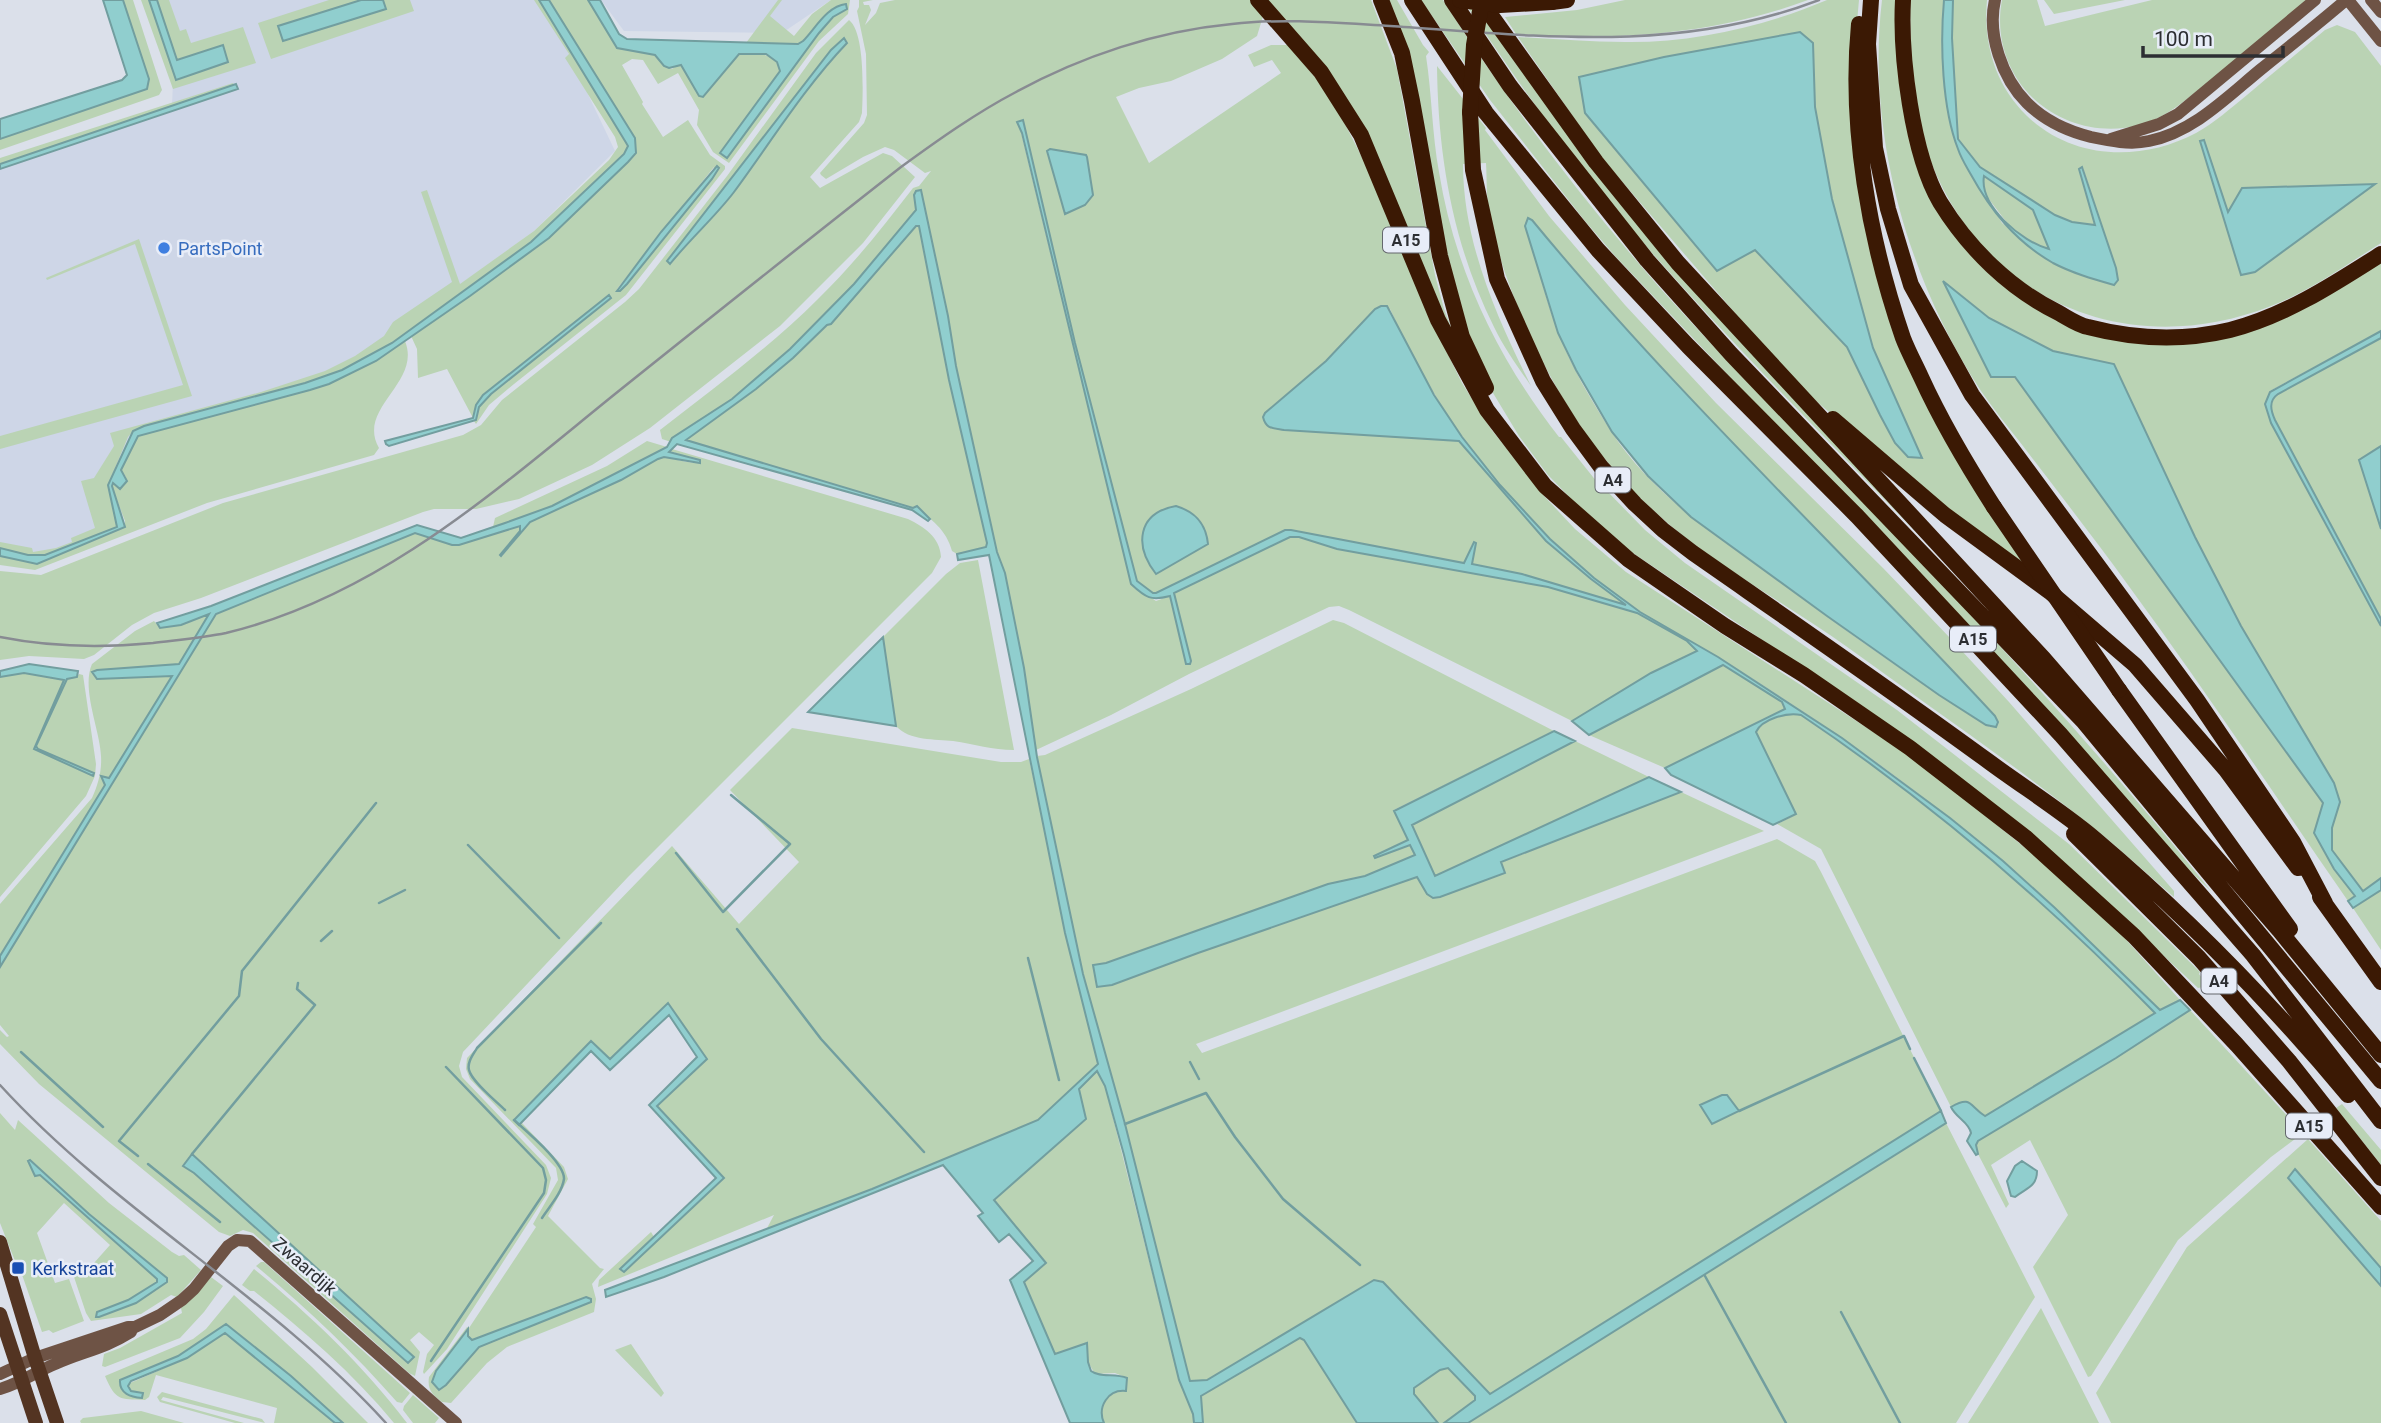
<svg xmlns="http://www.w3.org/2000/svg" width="2381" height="1423" font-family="Roboto,sans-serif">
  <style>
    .built { fill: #ced6e7 }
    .green { fill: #bad3b4; fill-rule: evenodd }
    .water { fill: #90cece; stroke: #729e9f; stroke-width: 2; fill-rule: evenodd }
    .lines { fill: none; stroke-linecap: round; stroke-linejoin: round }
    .stream { stroke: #729e9f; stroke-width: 2.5 }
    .secondary { stroke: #6e5345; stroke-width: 12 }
    .primary { stroke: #533422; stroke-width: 14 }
    .highway { stroke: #3b1904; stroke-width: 16 }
    .rail { stroke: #888b92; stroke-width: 2.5 }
    .highway-bridge { stroke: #3b1904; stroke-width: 16 }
    .shop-dot { fill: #3f7fe0; stroke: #e8edf8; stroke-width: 2.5 }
    .transit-dot { fill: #1a4fb4; stroke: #e8edf8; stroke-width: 2.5 }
    .labels { text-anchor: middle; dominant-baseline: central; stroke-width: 5; stroke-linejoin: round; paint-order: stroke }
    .shield { fill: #e8edf8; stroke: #64676d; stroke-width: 2 }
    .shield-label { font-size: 16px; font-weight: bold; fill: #2c2e32 }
    .shop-label { font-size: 18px; fill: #366cbe; stroke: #e8edf8; text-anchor: start }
    .street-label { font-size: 18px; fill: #2c2e32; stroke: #e8edf8 }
    .transit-label { font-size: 18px; fill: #164399; stroke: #e8edf8; text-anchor: start }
  </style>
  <rect width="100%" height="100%" fill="#dbe0ea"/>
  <path class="built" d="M 145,0 L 557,0 L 546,6 L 615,151 L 534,231 L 342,370 L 305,383 L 144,426 L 133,431 L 120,535 L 36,569 L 0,564 L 0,167 L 172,105 L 173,83 Z
    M 601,0 L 831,0 L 782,33 L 624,31 Z"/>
  <path class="green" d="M 123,0 L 133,0 L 162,90 L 159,95 L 0,150 L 0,139 L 147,89 L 149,79 Z
    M 141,0 L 169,0 L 180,31 L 186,29 L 191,43 L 243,27 L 256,63 L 173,89 ZM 222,45 L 228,62 L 176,80 Z
    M 329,0 L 361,0 L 279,26 L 283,41 L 385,9 L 383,0 L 410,0 L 414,11 L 271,59 L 258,23 Z
    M 534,0 L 539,0 L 625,141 L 628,146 L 624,154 L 531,242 L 392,343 L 342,370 L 305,383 L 144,426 L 133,431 L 128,437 L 108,485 L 117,527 L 45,555 L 28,555 L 0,548 L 0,542 L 32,548 L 33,552 L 56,548 L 72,542 L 71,538 L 95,528 L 81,481 L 94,478 L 114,446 L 110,433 L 261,392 L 325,371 L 355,356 L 384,336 L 393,322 L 452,282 L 421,192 L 427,190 L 460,284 L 534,231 L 609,160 L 618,147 L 615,137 L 565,58 L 569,54 Z
    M 549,0 L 588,0 L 617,48 C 628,49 643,49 653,54 C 661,59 663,65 672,69 L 679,64 L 681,65 L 699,96 L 739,54 C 755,54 770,51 780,66 L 780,71 L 720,153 L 727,158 L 819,33 L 833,17 L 847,9 L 845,4 L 839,5 L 801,43 L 746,43 L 778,0 L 782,0 L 770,16 L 794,36 L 812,14 L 831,0 L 850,0 L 848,14 L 819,41 L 729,163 L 713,152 L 697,125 L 699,110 L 678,73 L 658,84 L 643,60 L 632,59 L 622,65 L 643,102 L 642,104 L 663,137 L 688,120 L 710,155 L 725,166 L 725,169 L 626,295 L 514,384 L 489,405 L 476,424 L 474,421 L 479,407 L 491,394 L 611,298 L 609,295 L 483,395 L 476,405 L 473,418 L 447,369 L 418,378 L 417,349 L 411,336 L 549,238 L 628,162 L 635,138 ZM 714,167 L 712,179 L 627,284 L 617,289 Z
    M 859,0 L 873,0 L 863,2 L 864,5 L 869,5 L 871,10 L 865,25 L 876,13 L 880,3 L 895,0 L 1252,0 L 1264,13 L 1257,36 L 1222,59 L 1171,81 L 1139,88 L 1116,97 L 1149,163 L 1281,73 L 1272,60 L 1254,67 L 1248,55 L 1271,45 L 1288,45 L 1320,83 L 1345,124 L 1374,181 L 1440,338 L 1462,383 L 1491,429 L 1545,497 L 1575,529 L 1626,572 L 1915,759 L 2054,871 L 2113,925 L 2180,1000 L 2160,1010 C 2061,911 1958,818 1842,738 C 1797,707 1751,677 1704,649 C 1683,636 1661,625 1640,612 C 1529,540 1444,429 1390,309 L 1375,310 L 1326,361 L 1266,413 L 1284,430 L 1459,441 L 1535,529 L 1590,579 L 1627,605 L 1522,574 L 1472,564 L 1476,543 L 1472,545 L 1464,563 L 1291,530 L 1156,593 L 1153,593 L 1137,581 L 1075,343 L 1023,120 L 1019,124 L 1131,584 L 1156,601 L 1170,596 L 1191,660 L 1174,593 L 1290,537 L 1299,537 L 1337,549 L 1548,587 L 1637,613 L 1687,641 L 1697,651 L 1651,673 L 1572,721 L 1349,610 L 1339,606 L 1329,607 L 1189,674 L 1111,715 L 1036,750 L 1005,573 L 997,552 L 956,366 L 948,316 L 922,197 L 916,210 L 854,284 L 790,349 L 732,399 L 672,438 L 671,442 L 662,439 L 660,430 C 714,388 770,347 818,299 C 853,265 883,227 913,188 L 919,186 L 931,171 L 925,173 L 894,150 L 885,147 L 863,157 L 826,179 L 821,175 L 820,173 L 864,123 L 867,115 L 866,54 L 857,11 L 859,7 Z
    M 1266,0 L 1371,0 L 1397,69 L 1435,275 L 1444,309 L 1463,358 L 1395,201 Z
    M 1384,0 L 1397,0 L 1423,45 L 1429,52 L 1426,56 C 1432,95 1432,134 1439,172 C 1455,271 1498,359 1559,437 L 1561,437 L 1605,492 L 1607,491 L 1645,530 L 1685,563 L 1897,710 L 2069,844 L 2200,972 L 2199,974 L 2208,986 L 2198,988 L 2150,943 L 1782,653 L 1627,549 L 1586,514 L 1548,475 L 1519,436 L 1493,393 L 1469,343 Z
    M 1421,0 L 1443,0 C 1507,101 1581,198 1660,288 C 1756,395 1860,495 1958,601 C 2045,694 2131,791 2211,891 L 2171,853 L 1769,418 L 1616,257 L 1585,221 L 1490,100 Z
    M 1463,0 L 1474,0 C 1552,119 1641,232 1737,337 C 1812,420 1891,499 1967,580 C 2096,719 2219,863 2339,1010 L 2336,1012 C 2235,886 2132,762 2022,644 C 1900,512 1771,387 1652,253 C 1583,174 1521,88 1463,0 Z
    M 1625,0 L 1808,0 C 1714,35 1616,41 1516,34 L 1505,17 L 1577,10 Z
    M 1827,0 L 1859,0 L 1854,56 L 1855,159 L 1899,342 L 2040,576 L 1947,512 L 1796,384 L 1601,157 L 1518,37 C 1554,39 1589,42 1625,42 C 1692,43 1766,26 1827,0 Z
    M 1882,0 L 1900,0 L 1905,102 L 1956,236 L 1985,270 L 2006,288 L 2059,321 L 2199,341 L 2381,259 L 2381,331 L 2270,391 L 2267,413 L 2381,626 L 2381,878 L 2348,901 C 2275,796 2204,688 2128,585 C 2094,538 2058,492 2023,446 C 2009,428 1994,410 1981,391 C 1908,280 1866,133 1882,0 Z
    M 1910,0 L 1944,0 L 1942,41 L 1946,97 L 1958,149 L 2002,223 L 2053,263 L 2116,268 L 2083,168 L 2079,169 L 2096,225 L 2072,222 L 2055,215 L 1980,167 L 1958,139 L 1952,38 L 1953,0 L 1987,0 C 1983,43 1995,85 2027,116 C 2073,160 2141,162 2196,133 C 2214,123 2231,108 2247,95 C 2273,73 2299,52 2325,30 L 2337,25 L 2355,32 L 2381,66 L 2381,243 C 2346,265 2310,291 2271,306 C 2131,361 1987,304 1931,162 C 1911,112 1911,53 1910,0 ZM 2204,140 L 2228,213 L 2243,188 L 2374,184 L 2255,272 L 2241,275 L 2200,142 Z
    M 2002,0 L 2037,0 L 2045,26 L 2152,0 L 2311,0 C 2283,22 2255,45 2227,67 C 2207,82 2188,100 2167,113 C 2125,139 2069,132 2033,98 C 2007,73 1995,36 2002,0 Z
    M 2044,0 L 2125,0 L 2054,14 Z
    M 849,20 C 865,32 863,92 862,113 L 859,122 L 810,177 L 820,188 L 883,153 L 892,156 L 915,177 L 863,243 L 780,326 L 650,428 L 592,465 L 519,499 L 476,509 L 434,509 L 423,512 L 201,598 L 154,613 L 132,625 L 94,655 L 84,659 L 29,656 L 0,660 L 0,571 L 41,575 L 223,503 L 463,435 L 481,425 L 502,400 L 625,302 L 639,289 L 727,176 L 816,53 Z
    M 1437,66 L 1486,128 L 1485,130 L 1549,216 L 1625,305 L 1716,403 L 1883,568 L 1950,638 L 2009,702 L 2174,891 L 2174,897 C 2146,873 2118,847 2089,824 C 2012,763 1930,707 1850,649 C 1791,607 1727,572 1671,526 C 1604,469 1564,410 1528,331 C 1511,292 1496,253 1489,210 C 1486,195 1487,178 1486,163 L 1463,164 C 1463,242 1497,318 1531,386 C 1518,367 1504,348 1494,327 C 1453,245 1438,157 1437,66 ZM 1530,219 L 1586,285 L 1696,406 L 1995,716 L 1990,727 C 1917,682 1849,633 1780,582 C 1720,538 1652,495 1611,431 C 1591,400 1571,366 1558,332 C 1545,298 1537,261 1525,226 Z
    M 233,83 L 236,90 L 0,167 L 0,158 Z
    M 1984,175 L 2033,210 L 2049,250 L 2030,244 L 2011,228 L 1988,198 L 1982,186 Z
    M 916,226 L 919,226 L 949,380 L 987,543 L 987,547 L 957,554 L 952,551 C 947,531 931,517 913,508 L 686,440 L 756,389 L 793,358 L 832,320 Z
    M 139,239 L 192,396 L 0,449 L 0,436 L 183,385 L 135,244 L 47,280 L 46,278 Z
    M 2381,338 L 2381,446 L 2364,457 L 2361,467 L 2381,529 L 2381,619 L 2275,420 C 2271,411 2268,401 2278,394 Z
    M 405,341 C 422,383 356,408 379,448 L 374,455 L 207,503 L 35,570 L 0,565 L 0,556 L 26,562 L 125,527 L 125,521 L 112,487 L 112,482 L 126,477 L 121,470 L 138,436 L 329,384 L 376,361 Z
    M 647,441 L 667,447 L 552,506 L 493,527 L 495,518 L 607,466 Z
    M 672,449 L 908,519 C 924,527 940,537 941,557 L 932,573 L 628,877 L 463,1052 L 459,1066 L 462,1077 L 546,1165 L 551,1178 L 547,1194 L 447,1349 L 424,1374 L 423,1372 L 427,1354 L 434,1345 L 419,1332 L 410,1340 L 420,1352 L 415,1376 L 409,1373 L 253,1233 L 243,1230 L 230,1236 L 219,1232 L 39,1084 L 0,1044 L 0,1030 L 7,1037 L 9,1036 L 0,1025 L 0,967 L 216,614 L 415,533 L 452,545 L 459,545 L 520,526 L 520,531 L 500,554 L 502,556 L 530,522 L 621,480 L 658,459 C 672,454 687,467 701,461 L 669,451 Z
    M 978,560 L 1014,750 C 992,750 975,744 953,741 C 936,739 909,741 896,726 L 883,637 L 946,574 L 960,563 Z
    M 209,614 L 179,664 L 97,670 L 172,676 L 109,778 L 101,777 L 105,785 L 0,956 L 0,904 L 92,798 C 98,785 102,771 101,756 C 100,730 81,689 92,664 L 135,631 L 154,621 L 160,628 L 176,626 Z
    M 1333,620 L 1344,623 L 1554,731 L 1394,810 L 1408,840 L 1374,856 L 1375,858 L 1411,845 L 1415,855 L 1365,876 L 1328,884 L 1106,963 L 1093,965 L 1098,987 L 1112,985 L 1198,953 L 1417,877 L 1427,894 L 1433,898 L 1440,897 L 1505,873 L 1500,863 L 1681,792 L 1764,831 L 1196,1044 L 1202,1053 L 1777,839 L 1815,861 L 1821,872 L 1941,1111 L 1489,1395 L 1383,1282 L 1374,1280 L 1207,1380 L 1190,1382 L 1125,1124 L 1083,974 L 1037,756 L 1045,755 L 1191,689 Z
    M 1723,665 L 1782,702 L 1786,709 L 1665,768 L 1589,735 Z
    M 24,673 L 64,680 L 34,748 L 93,776 L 38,749 L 36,746 L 67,679 L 77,677 L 79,674 L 83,675 L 96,764 L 95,776 L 86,796 L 0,897 L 0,677 Z
    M 1792,713 L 1801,715 L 1817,726 C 1852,751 1888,775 1921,802 C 2004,867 2081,938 2155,1013 L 1985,1116 C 1969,1106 1971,1095 1951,1107 L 1821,849 L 1777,824 L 1795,815 L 1756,732 C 1762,720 1780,717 1792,713 Z
    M 792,728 L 1001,762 L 1021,762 L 1029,759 C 1052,861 1071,963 1098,1064 L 1038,1120 L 872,1189 L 766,1230 L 774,1215 L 598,1287 L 599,1280 L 651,1232 L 654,1237 L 624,1272 L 724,1178 L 657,1106 L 707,1059 L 668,1003 L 610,1059 L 590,1041 L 519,1125 L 521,1122 L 564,1167 L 568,1179 L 548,1216 L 600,1268 L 604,1269 L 592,1284 L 596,1299 L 594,1312 L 507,1347 L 487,1363 L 451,1403 L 442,1402 C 433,1395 427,1390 429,1377 L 467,1327 L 469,1328 L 536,1227 L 533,1224 L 558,1180 L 556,1168 L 470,1079 L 466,1069 L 467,1058 L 672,846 L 739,924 L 799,862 L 730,790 ZM 586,1297 L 591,1302 L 479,1347 L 446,1385 L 439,1390 L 459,1343 L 468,1330 L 467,1335 L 472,1340 Z
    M 1575,741 L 1649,777 L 1435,877 L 1412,825 Z
    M 2381,890 L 2381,950 L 2353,908 Z
    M 2190,1010 L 2303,1133 L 2271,1157 L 2178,1240 L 2091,1376 L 2088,1377 L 2033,1267 L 2068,1215 L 2030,1140 L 1991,1165 L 2009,1204 L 2006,1208 L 1978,1154 L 1976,1145 L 1978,1141 L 2116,1058 Z
    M 1097,1071 L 1100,1072 L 1105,1086 L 1179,1380 L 1193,1414 L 1194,1423 L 1104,1423 C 1097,1407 1106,1394 1122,1390 L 1127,1378 L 1115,1373 L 1095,1374 L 1088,1362 L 1055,1354 L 1024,1282 L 1046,1263 L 994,1200 L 1086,1119 L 1079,1089 Z
    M 2342,1104 L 2381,1150 L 2381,1165 L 2336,1108 Z
    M 0,1113 L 15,1130 L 18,1120 L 109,1203 L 172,1252 L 179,1256 L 184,1255 L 201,1270 L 177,1297 L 171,1295 L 141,1314 L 91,1321 L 86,1313 L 74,1277 L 94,1263 L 110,1245 L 64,1203 L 37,1233 L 55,1283 L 69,1279 L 84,1321 L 53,1333 L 49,1330 L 42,1332 L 19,1266 L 17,1266 L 0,1223 ZM 31,1160 L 89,1215 L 167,1278 L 167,1282 L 136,1303 L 100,1317 L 96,1317 L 97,1312 L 128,1300 L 157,1282 L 157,1279 L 40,1175 L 35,1176 L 28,1162 Z
    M 1946,1123 L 2035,1297 L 1956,1423 L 1468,1423 Z
    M 2308,1139 L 2381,1221 L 2381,1268 L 2327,1207 L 2350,1249 L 2381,1286 L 2381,1423 L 2111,1423 L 2096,1393 L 2187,1247 Z
    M 261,1262 L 264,1262 L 410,1393 L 402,1403 L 397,1402 C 354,1353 307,1308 256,1266 Z
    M 254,1269 C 310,1315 363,1365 407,1423 L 394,1423 C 353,1373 304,1331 254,1291 L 250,1291 L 242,1285 Z
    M 211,1277 L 223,1286 L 204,1312 L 180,1338 L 105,1367 L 102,1366 L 104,1354 L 120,1348 L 182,1313 L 181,1308 Z
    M 234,1295 L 312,1367 L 368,1423 L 343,1423 L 291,1376 L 226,1324 L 178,1356 L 120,1380 L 122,1390 L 142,1393 L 131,1391 L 128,1384 L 187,1358 L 225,1333 L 335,1423 L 274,1423 L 277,1408 L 156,1375 L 149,1397 L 145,1400 C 119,1399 116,1401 105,1376 L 193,1339 L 206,1329 Z
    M 2041,1308 L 2099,1423 L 1968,1423 Z
    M 1300,1338 L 1303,1339 L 1357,1423 L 1203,1423 L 1201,1396 Z
    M 631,1344 L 664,1393 L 661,1397 L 615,1350 Z
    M 1448,1368 L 1475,1396 L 1475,1401 L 1444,1423 L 1438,1423 L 1414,1394 L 1414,1388 L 1440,1370 Z
    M 162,1392 L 262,1419 L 265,1423 L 163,1397 L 161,1400 L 244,1423 L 235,1423 L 160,1402 L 157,1397 Z
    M 413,1395 L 439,1418 L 435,1423 L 413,1423 L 403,1410 L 404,1406 Z
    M 141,1411 L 184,1423 L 81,1423 L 80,1421 L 83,1418 Z"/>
  <path class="water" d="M 103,0 L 123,0 L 149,79 L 147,89 L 0,139 L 0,119 L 122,80 L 127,75 Z
    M 149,0 L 157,0 L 177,60 L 223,45 L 228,62 L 176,80 Z
    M 361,0 L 383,0 L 386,9 L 283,41 L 278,26 Z
    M 539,0 L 549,0 L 635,138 L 636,153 L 628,162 L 549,238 L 470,296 L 376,361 L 329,384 L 310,390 L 138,436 L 121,470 L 127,481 L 120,489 L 113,483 L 112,486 L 125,527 L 37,564 L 0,556 L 0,548 L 28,555 L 45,555 L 117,527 L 108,485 L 133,431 L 144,426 L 305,383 L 342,370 L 392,343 L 531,242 L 624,154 L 628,146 L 625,141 Z
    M 588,0 L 600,0 L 619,34 L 627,39 L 798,44 L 803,41 C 815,29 827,6 846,4 L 847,9 L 833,17 L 819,33 L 727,158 L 720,153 L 780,71 L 777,62 L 766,54 L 739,54 L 703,97 L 699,96 L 681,65 L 669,68 L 664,66 L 655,55 L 617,48 Z
    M 1944,0 L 1953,0 L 1952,38 L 1958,139 L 1980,167 L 2055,215 L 2072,222 L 2095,225 L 2079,169 L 2082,167 L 2116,268 L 2118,280 L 2114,285 C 2093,279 2072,273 2053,263 C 2015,241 1991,211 1970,173 C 1966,166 1961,158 1958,149 C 1942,108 1940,44 1944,0 ZM 1984,176 L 2033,210 L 2049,249 C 2022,242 1979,206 1984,176 Z
    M 1800,32 L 1813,43 L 1815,107 L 1832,199 L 1873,348 L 1922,458 L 1908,457 L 1895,443 L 1880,415 L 1847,347 L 1755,250 L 1717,271 L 1585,113 L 1579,77 L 1664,57 Z
    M 844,38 L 847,43 C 804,88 771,142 734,192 C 715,217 690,239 670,264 L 667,261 L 831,50 Z
    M 236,84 L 238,89 L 0,169 L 0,164 Z
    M 1023,120 L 1075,343 L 1137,581 L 1153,593 L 1156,593 L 1285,530 L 1291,530 L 1464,563 L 1474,542 L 1476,543 L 1472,564 L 1522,574 L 1626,605 L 1591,579 L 1546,541 L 1459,441 L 1284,430 C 1272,428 1266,429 1263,417 L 1265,413 L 1326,361 L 1375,309 L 1381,306 L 1387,306 L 1434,395 L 1462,437 L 1500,485 L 1550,539 L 1594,578 L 1640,612 L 1718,657 L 1842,738 L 1950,818 L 2003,861 L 2055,908 L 2160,1010 L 2180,1000 L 2190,1010 L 2116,1058 L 1978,1141 L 1976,1145 L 1978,1154 L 1976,1155 L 1967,1141 L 1971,1133 C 1969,1122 1956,1118 1951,1107 C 1972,1095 1969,1106 1985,1116 L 2155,1013 C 2047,902 1929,801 1801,715 C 1787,712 1762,719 1756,732 L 1796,814 L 1773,825 L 1671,775 L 1665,768 L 1785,709 L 1782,702 L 1723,665 L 1589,735 L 1572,721 L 1651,673 L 1697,651 L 1687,641 L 1637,613 L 1548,587 L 1337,549 L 1299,537 L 1290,537 L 1174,593 L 1191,661 L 1190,664 L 1186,664 L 1170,596 C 1151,601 1146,598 1131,584 L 1022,133 L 1017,122 Z
    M 2204,140 L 2228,212 L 2242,188 L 2375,184 L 2255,272 L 2241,275 L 2200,141 Z
    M 1050,149 L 1086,155 L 1087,157 L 1093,195 L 1085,205 L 1065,214 L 1047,151 Z
    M 717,166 L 719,168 L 712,179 L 627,284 L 620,291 L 617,291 L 661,232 Z
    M 921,190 L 948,316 L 956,366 L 997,552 L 1005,573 L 1024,668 L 1037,757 L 1083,974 L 1125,1124 L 1190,1381 L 1207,1380 L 1374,1280 L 1383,1282 L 1490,1394 L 1941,1111 L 1946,1123 L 1468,1423 L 1444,1423 L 1475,1400 L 1475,1396 L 1448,1368 L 1440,1370 L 1414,1388 L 1414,1394 L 1438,1423 L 1357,1423 L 1304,1340 L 1300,1338 L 1201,1396 L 1203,1423 L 1194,1423 L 1193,1414 L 1179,1380 L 1124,1155 L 1105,1086 L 1097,1071 L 1079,1089 L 1086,1119 L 994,1200 L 1046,1263 L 1024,1282 L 1055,1354 L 1087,1343 L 1088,1362 L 1091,1371 C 1100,1378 1115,1373 1127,1378 L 1126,1391 C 1108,1389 1097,1407 1104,1423 L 1070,1423 L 1010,1280 L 1033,1261 L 1009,1234 L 999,1242 L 978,1216 L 983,1213 L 943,1165 L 664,1277 L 606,1297 L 605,1290 L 872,1189 L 1038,1120 L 1098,1064 L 1065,933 L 989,555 L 958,560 L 957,554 L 986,547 L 987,543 L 949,380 L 919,226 L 916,226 L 831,324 L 827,325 L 793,358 L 756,389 L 686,440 L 913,508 L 917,506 L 930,519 L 928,521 L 912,510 L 677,444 L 669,452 L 700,460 L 700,463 L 664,457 L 658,459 L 621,480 L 530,522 L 501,556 L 500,555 L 520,531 L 520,526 L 459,545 L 452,545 L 415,533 L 216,614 L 0,967 L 0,956 L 105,785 L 101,776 L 109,778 L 172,676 L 97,679 L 92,672 L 97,670 L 179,664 L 209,614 L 181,625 L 160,628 L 157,623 L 211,606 L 417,525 L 461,538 L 505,523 L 552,506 L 667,447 L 672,438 L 732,399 L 790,349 L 854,284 L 916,210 L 914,195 L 916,191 Z
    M 1528,218 L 1532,220 C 1676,395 1842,550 1995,716 L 1998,722 L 1996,727 L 1986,725 L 1939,695 L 1827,616 L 1691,517 L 1648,476 L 1612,432 L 1576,370 L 1558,333 L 1525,226 Z
    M 1943,281 L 1989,318 L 2053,351 L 2114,364 L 2195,537 L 2241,626 L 2334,783 L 2340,802 L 2332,828 L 2332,850 L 2363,891 L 2381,878 L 2381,890 L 2353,908 L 2348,901 L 2355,896 L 2334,869 L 2314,833 L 2323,803 L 2015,377 L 1991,377 Z
    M 609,295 L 611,298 L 491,394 L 479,407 L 476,420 L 389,446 L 386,444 L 385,441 L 473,418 L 476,405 L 483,395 Z
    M 2381,331 L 2381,338 L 2278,394 C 2268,401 2271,411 2275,420 L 2381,619 L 2381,626 L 2271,423 L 2265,404 L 2270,392 Z
    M 2381,446 L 2381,529 L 2359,460 Z
    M 1176,506 C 1196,512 1206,524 1208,544 L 1156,574 C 1134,546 1137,513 1176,506 Z
    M 883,637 L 896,726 L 808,712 Z
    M 29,664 L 78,671 L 77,677 L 67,679 L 36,746 L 38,749 L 94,773 L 93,776 L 34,749 L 64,680 L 24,673 L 0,677 L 0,671 Z
    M 1554,731 L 1575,741 L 1412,825 L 1435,876 L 1649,777 L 1681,792 L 1501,862 L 1505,873 L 1440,897 L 1433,898 L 1427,894 L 1417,877 L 1198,953 L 1112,985 L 1097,987 L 1093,965 L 1106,963 L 1328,884 L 1365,876 L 1415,855 L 1410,845 L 1375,858 L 1374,856 L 1408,840 L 1394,811 Z
    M 668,1003 L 707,1059 L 657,1106 L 724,1178 L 624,1272 L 620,1269 L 716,1178 L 649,1105 L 697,1057 L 669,1015 L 610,1070 L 591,1051 L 519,1125 L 514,1120 L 591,1041 L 610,1059 Z
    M 1722,1095 L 1727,1095 L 1739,1111 L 1712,1124 L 1700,1105 Z
    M 192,1154 L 414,1357 L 408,1363 L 194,1173 L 183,1166 Z
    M 30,1160 L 89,1214 L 167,1278 L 167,1282 L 136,1303 L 99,1317 L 96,1317 L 97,1312 L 128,1300 L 157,1282 L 157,1279 L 40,1175 L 35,1176 L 28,1161 Z
    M 2022,1161 L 2037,1171 C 2037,1187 2026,1188 2015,1197 L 2011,1196 L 2007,1181 L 2015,1166 Z
    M 2295,1169 L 2381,1268 L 2381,1286 L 2288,1178 Z
    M 586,1297 L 591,1299 L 591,1302 L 479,1347 L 446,1385 L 439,1390 L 432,1382 L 436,1371 L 468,1329 L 468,1336 L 472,1340 Z
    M 226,1324 L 291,1376 L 343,1423 L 335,1423 L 225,1333 L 187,1358 L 131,1381 L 128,1386 L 131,1391 L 143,1393 L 142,1398 C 131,1397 119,1394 120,1380 L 178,1356 Z"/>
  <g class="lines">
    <path class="stream" d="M 468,845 L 559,938
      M 676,853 L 723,912 L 790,844 L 731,795
      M 379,903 L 405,890
      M 737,929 L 821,1039 L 924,1152
      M 321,941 L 332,931
      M 1028,958 L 1059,1080
      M 21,1052 L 103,1127
      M 1914,1058 L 1941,1111
      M 1190,1062 L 1199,1079
      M 505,1110 C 496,1101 472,1082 469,1070 C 467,1062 473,1055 477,1048 L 601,923
      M 1739,1111 L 1904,1036 L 1910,1049
      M 514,1120 C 526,1131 565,1163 564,1179 C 562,1193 549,1207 542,1218
      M 1125,1124 L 1206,1093 L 1235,1137 L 1283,1199 L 1360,1265
      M 192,1154 L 315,1005 L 297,989 L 298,983
      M 138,1156 L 119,1141 L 239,996 L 242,971 L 376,803
      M 148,1164 L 220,1222
      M 1705,1276 L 1786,1423
      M 1841,1312 L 1900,1423
      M 431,1361 L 544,1193 L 546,1180 L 543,1168 L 446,1067"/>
    <path class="secondary" d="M 1995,0 C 1987,34 2002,78 2027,103 C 2044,120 2067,131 2091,137 C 2110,141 2130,145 2149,141 C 2193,132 2226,98 2260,70 C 2289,47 2318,24 2346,0
      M 2348,0 L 2381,41
      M 2371,0 L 2381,12
      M 2111,139 L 2159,124 L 2178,114 L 2315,0
      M 0,1374 L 35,1358 L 128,1327 L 135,1327 L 160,1315 L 182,1300 L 194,1289 L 228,1246 L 237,1240 L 250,1241 L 456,1423
      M 0,1389 C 20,1383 36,1372 55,1364 C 81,1352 104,1349 131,1332"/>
    <path class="primary" d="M 0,1242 L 35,1358 L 57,1423
      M 0,1314 L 36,1423"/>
    <path class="highway" d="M 1258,0 L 1321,72 L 1361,135 L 1438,320 L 1487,410 L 1545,486 L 1629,560 L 1725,626 L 1804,675 L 1910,748 L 2025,837 L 2134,936 L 2237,1045 L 2381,1207
      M 1381,0 L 1402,53 L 1412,101 L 1440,256 L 1462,337 L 1486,388
      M 1412,0 L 1486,113 L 1598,250 L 1688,346 L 1857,516 L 2061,735 L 2253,955 L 2381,1121
      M 1452,0 L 1510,86 L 1647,260 L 1731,354 L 2083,721 L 2381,1081
      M 1480,0 L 1596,162 L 1678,263 L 2044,659 L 2279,930 L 2381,1055
      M 1871,0 L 1868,44 L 1875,148 L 1888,209 L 1911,285 L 1972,395 L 2197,700 L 2293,842 L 2325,903
      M 1903,0 C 1900,56 1912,154 1940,202 C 1969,249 2010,289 2059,313 C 2068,318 2078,325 2088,327 C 2134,339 2184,341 2230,330 C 2285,316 2334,284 2381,254
      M 1552,2 L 1567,0
      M 1859,24 C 1849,128 1869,239 1903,338 C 1908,351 1915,364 1921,377 C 1942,423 1967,465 1994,507
      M 1470,112 L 1473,170 L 1497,279 L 1543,381 L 1573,429 L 1601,467 L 1635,504 L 1663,530 L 1693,553 C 1792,622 1891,690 1988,761 C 2023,787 2062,811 2095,839 C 2187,917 2271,1003 2348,1095
      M 1833,419 L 1945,515 L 2050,592 L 2135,665 L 2226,770 L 2298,868
      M 2119,690 L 2290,929
      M 2074,834 L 2199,958 L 2289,1061 L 2381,1178
      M 2320,897 L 2381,982"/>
    <path class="rail" d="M 0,637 C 50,647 102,648 153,643 C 177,640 202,638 226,633 C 379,596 496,490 615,394 C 710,318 805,242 901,167 C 938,140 976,113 1016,92 C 1082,56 1157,31 1232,24 C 1284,18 1338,23 1390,26 C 1537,36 1678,54 1819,0
      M 0,1085 C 116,1212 269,1295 386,1423"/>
    <path class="highway-bridge" d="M 1460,0 L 1500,5 L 1552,2
      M 1470,112 L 1474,45 L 1482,0
      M 1994,507 L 2119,690"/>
  </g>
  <circle class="shop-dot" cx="164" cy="248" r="7"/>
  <rect class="transit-dot" x="11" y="1261" width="14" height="14" rx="3.5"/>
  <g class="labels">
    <g class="shield">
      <rect x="1383" y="227.5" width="46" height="25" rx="5"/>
      <rect x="1595.5" y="467.5" width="35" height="25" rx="5"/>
      <rect x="1950" y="626.5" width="46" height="25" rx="5"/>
      <rect x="2201.5" y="968.5" width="35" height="25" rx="5"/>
      <rect x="2286" y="1113.5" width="46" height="25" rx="5"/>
    </g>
    <g class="shield-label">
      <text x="1406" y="240">A15</text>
      <text x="1613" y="480">A4</text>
      <text x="1973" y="639">A15</text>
      <text x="2219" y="981">A4</text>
      <text x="2309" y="1126">A15</text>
    </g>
    <g class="shop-label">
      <text x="178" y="248">PartsPoint</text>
    </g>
    <g class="street-label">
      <text transform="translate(305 1266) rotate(41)">Zwaardijk</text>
    </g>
    <g class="transit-label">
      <text x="32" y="1268">Kerkstraat</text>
    </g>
  </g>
  <path d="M2143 46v10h140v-10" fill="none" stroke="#2c2e32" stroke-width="3.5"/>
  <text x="2154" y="46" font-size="21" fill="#2c2e32" stroke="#e8edf8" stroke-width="5" paint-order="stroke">100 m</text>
</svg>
